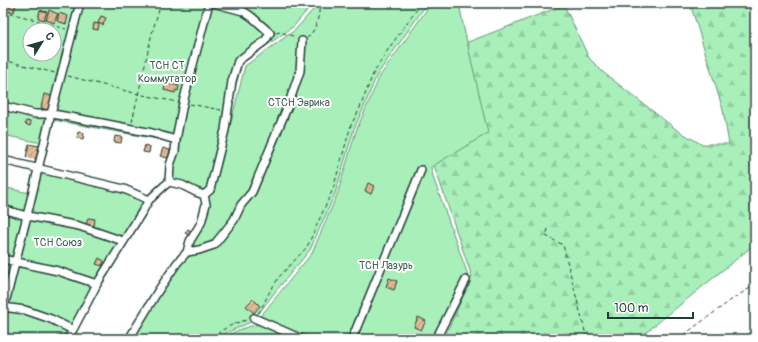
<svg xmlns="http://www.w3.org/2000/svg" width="758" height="342" font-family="Pangolin,sans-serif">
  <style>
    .forest { fill: url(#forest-firs); stroke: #649677 }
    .garden { fill: #a9efba; stroke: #649677; fill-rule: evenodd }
    .building { fill: url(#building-hatch); stroke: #1f3d34 }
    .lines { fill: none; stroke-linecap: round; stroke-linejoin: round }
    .minor-casing { stroke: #1f3d34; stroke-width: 10 }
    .path { stroke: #1f3d34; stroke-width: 1; stroke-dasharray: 4 3; stroke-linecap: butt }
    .minor { stroke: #fff; stroke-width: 7 }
    .labels { text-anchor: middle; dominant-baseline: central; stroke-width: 4; stroke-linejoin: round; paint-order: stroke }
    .park-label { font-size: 11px; fill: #3b614f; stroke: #fff }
  </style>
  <defs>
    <pattern id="forest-firs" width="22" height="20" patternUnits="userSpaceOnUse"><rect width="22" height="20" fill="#a9efba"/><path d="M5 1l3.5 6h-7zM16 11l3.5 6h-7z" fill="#91cea0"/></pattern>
    <pattern id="building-hatch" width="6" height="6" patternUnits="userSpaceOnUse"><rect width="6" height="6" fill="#e6ba96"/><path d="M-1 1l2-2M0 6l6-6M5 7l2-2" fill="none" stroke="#ba987b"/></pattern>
  </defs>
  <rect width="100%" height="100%" fill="#fff"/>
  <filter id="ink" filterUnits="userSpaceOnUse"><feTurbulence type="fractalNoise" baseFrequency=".025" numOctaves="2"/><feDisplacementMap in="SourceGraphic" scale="8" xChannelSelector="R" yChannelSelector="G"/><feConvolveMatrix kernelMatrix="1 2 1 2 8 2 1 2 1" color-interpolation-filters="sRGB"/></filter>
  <g filter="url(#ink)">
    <path class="forest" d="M 690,3 L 755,3 L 755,244 L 638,339 L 443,339 L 449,327 L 472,277 L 433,162 L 442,52 L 564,5 L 589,58 L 604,73 L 677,130 L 701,144 L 729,144 L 723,110 Z"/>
    <path class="garden" d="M 3,3 L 76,3 L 41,143 L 3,135 ZM 30,30 L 54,30 L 54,54 L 30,54 Z
      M 79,3 L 313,3 L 294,26 L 242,63 L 207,189 L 203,192 L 167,178 L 173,142 L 53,120 Z
      M 319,3 L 433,3 L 424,8 L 377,75 L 364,107 L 354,129 L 335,194 L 310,250 L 275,292 L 253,321 L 224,334 L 219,339 L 133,339 L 146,316 L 192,248 L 208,197 L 216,182 L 245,66 L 295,30 Z
      M 439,3 L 459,3 L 464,29 L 488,133 L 431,167 L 433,177 L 469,278 L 440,339 L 309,339 L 259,318 L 312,253 L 337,195 L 356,131 L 380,76 L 427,9 Z
      M 35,169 L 146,200 L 64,339 L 3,339 L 3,187 L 29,193 Z
      M 259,324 L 294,339 L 224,339 C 233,330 248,327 259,324 Z"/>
    <path class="building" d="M 8,3 L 16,3 L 14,12 L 7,11 Z
      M 40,10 L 47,12 L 44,20 L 38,18 Z
      M 49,10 L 58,14 L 54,23 L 46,20 Z
      M 59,13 L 68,16 L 66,24 L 57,21 Z
      M 101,16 L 106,18 L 103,25 L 98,23 Z
      M 94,23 L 99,24 L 98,30 L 93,29 Z
      M 166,83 L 179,86 L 178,91 L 176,90 L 175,93 L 164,90 Z
      M 44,94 L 52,96 L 48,110 L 41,108 Z
      M 26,121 L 31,122 L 30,126 L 25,124 Z
      M 78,132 L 84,133 L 83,139 L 77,138 Z
      M 115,136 L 122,137 L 121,143 L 114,142 Z
      M 29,144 L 39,146 L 36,159 L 26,157 Z
      M 145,145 L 150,147 L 149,153 L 143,152 Z
      M 163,148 L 170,150 L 168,158 L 160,156 Z
      M 368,183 L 374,186 L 371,194 L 365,191 Z
      M 88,218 L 95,219 L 94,226 L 86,225 Z
      M 188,229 L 193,232 L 191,236 L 185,233 Z
      M 99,258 L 104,261 L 102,266 L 96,264 Z
      M 389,278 L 397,281 L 394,290 L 386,287 Z
      M 253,299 L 260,306 L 254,313 L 246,306 Z
      M 418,317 L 426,321 L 421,330 L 414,327 Z"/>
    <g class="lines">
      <defs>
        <path id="minor" d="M 3,106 L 35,114 L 53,114 L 102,123 L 152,133 L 176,140 L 175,151 L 170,165 L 169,182
          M 176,140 L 183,103 L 209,3
          M 3,160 L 124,189 L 149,200
          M 3,209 L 23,215 L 79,226 L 123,241
          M 187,252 L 199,250 L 214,245 L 234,220 L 241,205 L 252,192 L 289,103 L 300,71 L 302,41
          M 3,259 L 58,271 L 97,284
          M 3,307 L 25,310 L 51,319 L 73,330
          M 3,311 L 27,216 L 51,114 L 80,3
          M 254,318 L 302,339
          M 68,339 L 97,284 L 142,212 L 149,200 L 164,186 L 169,182 L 182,185 L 196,192 L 204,195 L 210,190 L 225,130 L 232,81 L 238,61 L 265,41 L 270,33 L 252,17 L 243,11 L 213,3
          M 129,339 L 158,291 L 177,263 L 187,252 L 190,241 L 201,223 L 206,204 L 204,195
          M 352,339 L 421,170
          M 436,339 L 466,280"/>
      </defs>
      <use href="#minor" class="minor-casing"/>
      <path class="path" d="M 3,11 L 32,19 L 66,29
        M 276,33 L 280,32 L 296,37
        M 307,38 C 317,30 319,15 320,3
        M 3,60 L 55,73
        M 68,76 L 138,94 L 177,102
        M 190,104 L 221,110
        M 132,122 L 152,33 L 161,3
        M 548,229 L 546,236 L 563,245 L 587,339
        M 258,313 L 260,311 L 269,293 L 279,277 L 307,247 L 333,189 L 351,125 L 359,110 L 373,74 L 389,48 L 420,5 L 423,3
        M 212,339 C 221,329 234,323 247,320
        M 678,339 L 734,298 L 755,285"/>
      <use href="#minor" class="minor"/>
    </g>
  </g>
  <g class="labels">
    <g class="park-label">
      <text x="167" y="65">ТСН СТ<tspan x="167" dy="13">Коммутатор</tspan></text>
      <text x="299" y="102">СТСН Эврика</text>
      <text x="58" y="242">ТСН Союз</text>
      <text x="386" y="265">ТСН Лазурь</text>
    </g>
  </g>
  <rect width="758" height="342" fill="none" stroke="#fff" stroke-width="16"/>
  <rect x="8" y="8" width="742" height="326" fill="none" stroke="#1f3d34" stroke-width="1.5" filter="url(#ink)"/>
  <g transform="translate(42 42) rotate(53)"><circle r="19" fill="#ffffff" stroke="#a5b1ae"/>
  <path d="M0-3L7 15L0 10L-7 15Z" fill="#1f3d34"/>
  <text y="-6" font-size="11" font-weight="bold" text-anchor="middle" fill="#1f3d34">С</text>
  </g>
  <path d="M608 312v6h85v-6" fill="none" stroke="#1f3d34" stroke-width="2"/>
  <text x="614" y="312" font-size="12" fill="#1f3d34" stroke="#ffffff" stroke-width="3" paint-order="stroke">100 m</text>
</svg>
